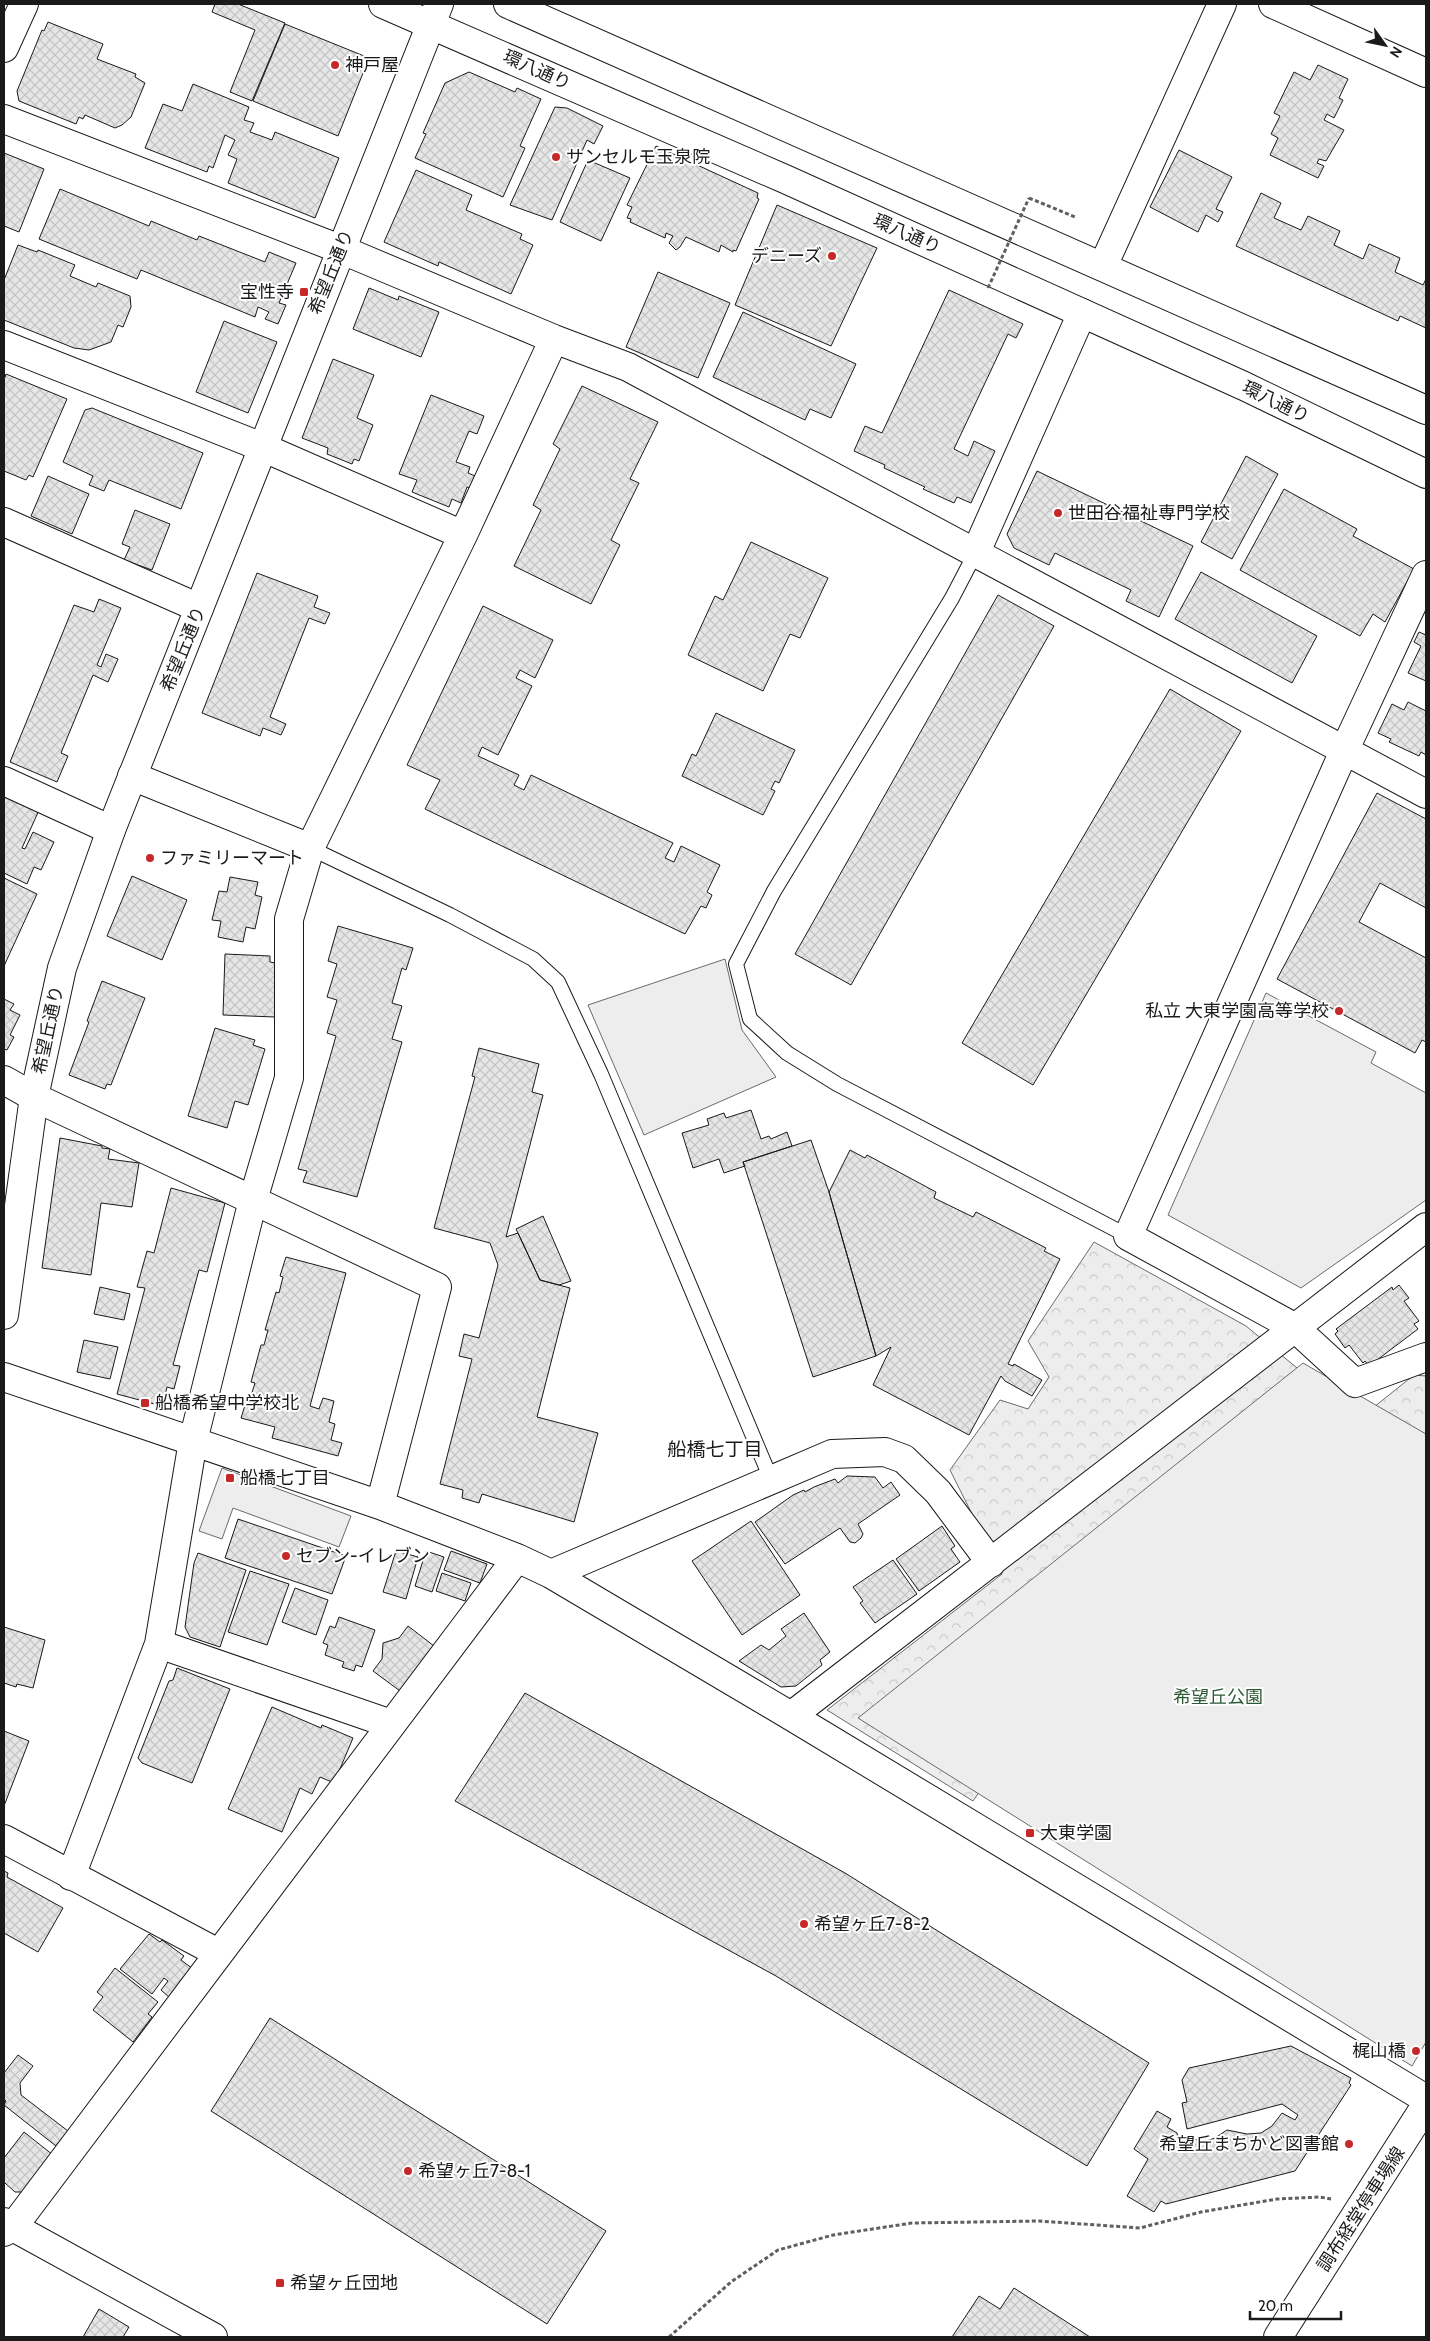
<svg xmlns="http://www.w3.org/2000/svg" width="1430" height="2341" font-family="Cabin,'Noto Sans JP',sans-serif">
  <style>
    .forest { fill: url(#forest-crowns); stroke: #6a6a6a }
    .built { fill: #ededed; stroke: #6a6a6a }
    .building { fill: url(#building-cross-hatch); stroke: #1a1a1a }
    .lines { fill: none; stroke-linecap: round; stroke-linejoin: round }
    .lane-casing { stroke: #1a1a1a; stroke-width: 16 }
    .street-casing { stroke: #1a1a1a; stroke-width: 30 }
    .secondary-casing { stroke: #1a1a1a; stroke-width: 30 }
    .primary-casing { stroke: #1a1a1a; stroke-width: 30 }
    .path { stroke: #5f5f5f; stroke-width: 3; stroke-dasharray: 4 2.5; stroke-linecap: butt }
    .lane { stroke: #fff; stroke-width: 14 }
    .street { stroke: #fff; stroke-width: 28 }
    .secondary { stroke: #fff; stroke-width: 28 }
    .primary { stroke: #fff; stroke-width: 28 }
    .path-bridge { stroke: #5f5f5f; stroke-width: 3; stroke-dasharray: 4 2.5; stroke-linecap: butt }
    .poi-dot { fill: #c62828; stroke: #fff; stroke-width: 2 }
    .labels { text-anchor: middle; dominant-baseline: central; stroke-width: 4; stroke-linejoin: round; paint-order: stroke }
    .poi-label { font-size: 18px; fill: #1a1a1a; stroke: #fff; text-anchor: start }
    .street-label { font-size: 18px; fill: #1a1a1a; stroke: #fff }
    .park-label { font-size: 18px; fill: #2b5a34; stroke: #fff }
    .neighbourhood-label { font-size: 19px; fill: #1a1a1a; stroke: #fff }
  </style>
  <defs>
    <pattern id="forest-crowns" width="20" height="18" patternUnits="userSpaceOnUse" patternTransform="scale(1.25)"><rect width="20" height="18" fill="#ededed"/><path d="M2 6a3 3 0 1 1 6 0M12 15a3 3 0 1 1 6 0" fill="none" stroke="#cbcbcb"/></pattern>
    <pattern id="building-cross-hatch" width="8" height="8" patternUnits="userSpaceOnUse" patternTransform="scale(1.25)"><rect width="8" height="8" fill="#e6e6e6"/><path d="M0 0l8 8M0 8l8-8" fill="none" stroke="#c5c5c5"/></pattern>
  </defs>
  <rect width="100%" height="100%" fill="#fff"/>
  <path class="forest" d="M 1094,1242 L 1246,1326 L 1359,1419 L 1414,1375 L 1426,1376 L 1426,1491 L 1031,1716 L 973,1801 L 827,1710 L 1002,1574 L 950,1470 L 1000,1400 L 1028,1409 L 1049,1377 L 1028,1341 Z"/>
  <path class="built" d="M 725,959 L 742,1030 L 776,1077 L 644,1135 L 588,1005 Z
    M 1266,993 L 1376,1052 L 1371,1063 L 1426,1093 L 1426,1200 L 1301,1288 L 1168,1215 Z
    M 1303,1363 L 1426,1434 L 1426,2042 L 1412,2066 L 858,1718 Z
    M 222,1468 L 351,1516 L 339,1547 L 233,1508 L 222,1539 L 199,1531 Z"/>
  <path class="building" d="M 215,4 L 238,4 L 285,23 L 252,101 L 230,92 L 255,30 L 212,12 Z
    M 48,22 L 103,44 L 97,59 L 136,74 L 135,77 L 145,83 L 131,117 L 122,125 L 115,128 L 85,115 L 83,119 L 79,117 L 76,124 L 19,101 L 17,91 L 42,30 L 44,31 Z
    M 285,24 L 369,58 L 338,136 L 253,101 Z
    M 1318,65 L 1348,79 L 1339,98 L 1343,100 L 1334,118 L 1327,114 L 1324,120 L 1344,130 L 1326,161 L 1319,159 L 1317,163 L 1324,166 L 1318,178 L 1270,155 L 1278,138 L 1271,134 L 1280,116 L 1274,113 L 1294,72 L 1310,80 Z
    M 469,72 L 515,92 L 517,88 L 541,99 L 520,146 L 525,148 L 503,197 L 415,158 L 426,134 L 423,133 L 445,83 Z
    M 193,84 L 249,107 L 244,120 L 254,123 L 250,132 L 272,140 L 275,132 L 339,158 L 315,218 L 228,183 L 237,159 L 228,155 L 235,140 L 225,135 L 213,168 L 209,166 L 207,172 L 145,148 L 163,104 L 182,111 Z
    M 555,107 L 567,108 L 603,126 L 594,144 L 587,140 L 552,220 L 510,205 Z
    M 656,146 L 758,193 L 757,198 L 759,199 L 736,251 L 733,250 L 733,252 L 721,245 L 719,252 L 686,237 L 680,247 L 676,250 L 669,243 L 673,236 L 666,233 L 665,238 L 630,222 L 631,219 L 627,218 L 632,207 L 627,205 Z
    M 1179,150 L 1232,177 L 1216,209 L 1223,212 L 1218,222 L 1206,215 L 1198,232 L 1150,207 Z
    M 4,153 L 44,169 L 19,232 L 4,226 Z
    M 588,160 L 630,178 L 601,241 L 560,222 Z
    M 416,170 L 472,195 L 466,210 L 522,234 L 520,239 L 533,245 L 511,294 L 439,262 L 438,266 L 384,242 Z
    M 60,189 L 149,226 L 151,221 L 197,240 L 199,236 L 265,262 L 269,252 L 296,263 L 279,303 L 286,305 L 278,324 L 265,319 L 269,312 L 258,307 L 255,317 L 141,270 L 137,279 L 39,239 Z
    M 1261,193 L 1281,203 L 1274,218 L 1301,230 L 1308,216 L 1340,231 L 1334,245 L 1363,259 L 1369,244 L 1400,258 L 1395,272 L 1423,285 L 1426,279 L 1426,328 L 1400,316 L 1398,321 L 1236,246 Z
    M 777,205 L 877,248 L 831,346 L 735,305 Z
    M 18,245 L 37,252 L 38,250 L 75,265 L 70,276 L 96,287 L 98,283 L 130,296 L 131,307 L 123,327 L 118,325 L 111,342 L 89,350 L 74,348 L 4,320 L 4,280 Z
    M 658,272 L 730,303 L 698,378 L 626,347 Z
    M 369,288 L 398,300 L 399,296 L 439,312 L 421,357 L 353,329 Z
    M 949,290 L 1023,324 L 1016,338 L 1008,334 L 954,449 L 968,456 L 974,441 L 995,451 L 971,503 L 957,497 L 954,503 L 923,489 L 925,487 L 884,468 L 885,465 L 854,451 L 865,426 L 882,433 Z
    M 743,312 L 856,364 L 831,418 L 810,409 L 805,420 L 713,377 Z
    M 224,321 L 277,342 L 248,413 L 196,392 Z
    M 333,359 L 374,375 L 357,418 L 373,425 L 359,461 L 354,459 L 352,464 L 327,454 L 328,448 L 302,438 Z
    M 6,374 L 67,399 L 33,477 L 29,475 L 26,480 L 4,471 L 4,380 Z
    M 582,386 L 658,422 L 630,479 L 639,483 L 611,540 L 620,545 L 591,604 L 514,566 L 541,510 L 533,505 L 560,449 L 553,444 Z
    M 431,395 L 484,416 L 477,434 L 469,431 L 456,462 L 470,467 L 468,473 L 475,476 L 470,488 L 467,487 L 461,503 L 452,499 L 449,507 L 412,492 L 417,480 L 399,474 Z
    M 92,408 L 203,453 L 181,509 L 109,480 L 104,491 L 89,485 L 93,476 L 63,462 L 85,410 Z
    M 1246,456 L 1278,474 L 1232,559 L 1201,542 Z
    M 1037,471 L 1193,546 L 1159,617 L 1126,601 L 1131,590 L 1055,553 L 1049,565 L 1014,548 L 1007,534 Z
    M 48,476 L 89,494 L 72,534 L 31,516 Z
    M 1284,489 L 1357,529 L 1353,536 L 1414,569 L 1385,622 L 1373,614 L 1360,636 L 1240,570 Z
    M 135,510 L 170,524 L 152,570 L 124,560 L 130,547 L 122,544 Z
    M 751,542 L 828,578 L 800,638 L 790,634 L 763,691 L 688,655 L 715,596 L 723,600 Z
    M 1201,572 L 1317,636 L 1292,683 L 1175,619 Z
    M 257,573 L 318,596 L 314,607 L 330,613 L 325,624 L 309,618 L 270,717 L 286,724 L 281,735 L 263,728 L 260,736 L 202,713 Z
    M 998,595 L 1054,626 L 851,985 L 795,954 Z
    M 99,599 L 121,608 L 97,665 L 101,667 L 106,654 L 118,659 L 108,682 L 93,675 L 61,753 L 68,756 L 57,782 L 10,762 L 74,605 L 94,612 Z
    M 483,606 L 553,640 L 535,678 L 520,670 L 516,678 L 532,686 L 498,755 L 482,747 L 478,756 L 519,775 L 514,785 L 524,790 L 531,775 L 673,843 L 665,858 L 674,862 L 681,846 L 720,865 L 707,892 L 712,895 L 706,908 L 701,906 L 685,934 L 425,809 L 440,780 L 407,765 Z
    M 1419,632 L 1426,635 L 1426,681 L 1408,673 L 1421,646 L 1414,642 Z
    M 1170,689 L 1241,731 L 1033,1085 L 962,1043 Z
    M 1408,702 L 1426,711 L 1426,755 L 1421,752 L 1419,756 L 1389,742 L 1391,739 L 1378,733 L 1392,704 L 1404,710 Z
    M 716,713 L 795,750 L 779,783 L 775,781 L 771,789 L 775,791 L 763,815 L 682,776 L 692,754 L 696,756 Z
    M 4,791 L 40,808 L 22,848 L 25,849 L 33,832 L 54,842 L 41,870 L 34,867 L 27,884 L 4,873 Z
    M 1377,793 L 1426,819 L 1426,908 L 1380,883 L 1359,922 L 1426,958 L 1426,1042 L 1422,1040 L 1415,1053 L 1277,979 Z
    M 132,876 L 187,900 L 162,960 L 107,936 Z
    M 230,877 L 258,882 L 255,895 L 262,897 L 255,929 L 246,927 L 243,942 L 218,937 L 221,921 L 212,920 L 219,891 L 227,892 Z
    M 4,878 L 37,894 L 4,966 Z
    M 338,926 L 413,948 L 406,970 L 402,968 L 392,1003 L 402,1006 L 392,1039 L 402,1042 L 357,1197 L 303,1182 L 307,1171 L 298,1169 L 336,1036 L 327,1033 L 337,1000 L 327,997 L 337,964 L 328,961 Z
    M 225,954 L 270,956 L 270,962 L 276,963 L 275,1017 L 223,1015 Z
    M 102,981 L 145,998 L 111,1085 L 107,1084 L 105,1089 L 69,1075 L 89,1022 L 87,1021 Z
    M 4,999 L 14,1004 L 10,1010 L 20,1015 L 10,1035 L 14,1037 L 7,1050 L 4,1049 Z
    M 215,1028 L 255,1040 L 253,1045 L 265,1049 L 248,1105 L 235,1101 L 227,1128 L 188,1116 Z
    M 479,1048 L 539,1064 L 532,1092 L 543,1095 L 506,1237 L 518,1233 L 540,1280 L 570,1288 L 537,1417 L 598,1433 L 574,1522 L 482,1494 L 479,1503 L 462,1498 L 463,1490 L 440,1484 L 472,1359 L 459,1356 L 464,1334 L 479,1338 L 498,1265 L 490,1243 L 434,1228 L 475,1077 L 472,1076 Z
    M 751,1110 L 761,1139 L 769,1136 L 771,1139 L 787,1132 L 792,1146 L 743,1162 L 745,1166 L 724,1173 L 719,1159 L 693,1168 L 682,1133 L 709,1125 L 707,1119 L 724,1113 L 726,1118 Z
    M 60,1138 L 102,1146 L 102,1148 L 110,1149 L 108,1159 L 139,1163 L 132,1207 L 101,1203 L 91,1275 L 42,1268 Z
    M 811,1140 L 829,1192 L 876,1356 L 813,1377 L 743,1162 Z
    M 850,1150 L 865,1158 L 867,1155 L 936,1192 L 934,1198 L 973,1217 L 976,1212 L 1046,1248 L 1044,1251 L 1060,1259 L 1008,1364 L 1013,1366 L 1014,1364 L 1042,1380 L 1032,1396 L 1005,1381 L 1001,1376 L 969,1435 L 873,1385 L 891,1347 L 876,1356 L 829,1192 Z
    M 171,1188 L 225,1203 L 207,1272 L 199,1270 L 173,1365 L 180,1366 L 174,1389 L 167,1387 L 162,1406 L 117,1394 L 145,1288 L 137,1287 L 147,1251 L 154,1253 Z
    M 543,1216 L 571,1281 L 559,1285 L 540,1280 L 516,1229 Z
    M 286,1257 L 346,1273 L 310,1406 L 319,1409 L 323,1398 L 334,1401 L 329,1422 L 335,1424 L 331,1440 L 342,1443 L 338,1456 L 272,1438 L 275,1427 L 241,1418 L 247,1399 L 250,1399 L 255,1383 L 251,1382 L 261,1345 L 264,1345 L 268,1330 L 265,1330 L 276,1292 L 279,1293 L 283,1277 L 280,1276 Z
    M 1399,1285 L 1409,1298 L 1404,1301 L 1419,1321 L 1414,1324 L 1418,1329 L 1369,1366 L 1365,1361 L 1363,1363 L 1349,1345 L 1345,1348 L 1335,1334 L 1338,1331 L 1336,1329 L 1392,1287 L 1393,1290 Z
    M 100,1287 L 130,1294 L 124,1320 L 94,1314 Z
    M 84,1340 L 118,1347 L 110,1379 L 77,1372 Z
    M 847,1476 L 875,1477 L 883,1488 L 891,1482 L 900,1495 L 858,1524 L 863,1534 L 861,1538 L 855,1543 L 850,1542 L 840,1528 L 785,1564 L 755,1522 L 793,1495 L 804,1490 L 805,1492 L 814,1487 L 835,1479 L 838,1483 Z
    M 238,1519 L 346,1556 L 332,1594 L 225,1558 Z
    M 751,1521 L 800,1595 L 742,1635 L 692,1561 Z
    M 942,1526 L 955,1546 L 951,1549 L 960,1562 L 919,1591 L 896,1559 Z
    M 396,1551 L 418,1557 L 406,1599 L 383,1592 Z
    M 426,1551 L 444,1557 L 432,1592 L 415,1586 Z
    M 451,1551 L 487,1564 L 480,1583 L 444,1570 Z
    M 198,1553 L 246,1570 L 220,1647 L 190,1637 L 185,1627 L 194,1563 Z
    M 893,1560 L 917,1594 L 875,1623 L 860,1603 L 863,1601 L 853,1587 Z
    M 250,1571 L 289,1584 L 267,1645 L 228,1632 Z
    M 442,1573 L 471,1583 L 465,1601 L 436,1591 Z
    M 295,1588 L 328,1600 L 316,1635 L 282,1622 Z
    M 804,1613 L 830,1652 L 820,1660 L 822,1665 L 796,1686 L 781,1687 L 739,1661 L 761,1645 L 769,1650 L 786,1636 L 781,1629 Z
    M 339,1617 L 375,1630 L 362,1667 L 356,1665 L 354,1671 L 342,1667 L 344,1662 L 325,1655 L 328,1645 L 323,1643 L 330,1626 L 335,1628 Z
    M 408,1626 L 434,1646 L 421,1669 L 418,1667 L 400,1691 L 373,1671 L 382,1659 L 383,1643 L 399,1638 Z
    M 4,1627 L 45,1640 L 33,1688 L 17,1684 L 16,1687 L 4,1683 Z
    M 177,1668 L 230,1689 L 192,1783 L 142,1763 L 138,1758 L 169,1681 L 173,1680 Z
    M 525,1693 L 845,1873 L 1149,2063 L 1087,2166 L 776,1976 L 455,1801 Z
    M 272,1707 L 321,1728 L 322,1725 L 353,1738 L 334,1783 L 320,1777 L 312,1794 L 300,1788 L 282,1832 L 228,1809 Z
    M 4,1731 L 29,1741 L 4,1806 Z
    M 4,1871 L 8,1873 L 7,1877 L 63,1908 L 38,1952 L 4,1933 Z
    M 149,1934 L 160,1942 L 162,1940 L 184,1956 L 181,1960 L 193,1969 L 170,1998 L 161,1990 L 168,1981 L 164,1978 L 152,1994 L 120,1969 Z
    M 115,1968 L 158,2002 L 148,2014 L 152,2017 L 133,2042 L 93,2010 L 103,1997 L 97,1992 Z
    M 270,2018 L 606,2231 L 547,2324 L 211,2111 Z
    M 1291,2046 L 1351,2078 L 1349,2083 L 1351,2085 L 1295,2171 L 1166,2204 L 1161,2201 L 1154,2212 L 1127,2196 L 1148,2159 L 1134,2149 L 1157,2111 L 1171,2119 L 1167,2127 L 1177,2133 L 1179,2142 L 1191,2139 L 1206,2141 L 1215,2138 L 1227,2130 L 1247,2134 L 1261,2133 L 1272,2126 L 1282,2113 L 1295,2120 L 1298,2115 L 1282,2104 L 1187,2129 L 1182,2103 L 1187,2102 L 1182,2080 L 1189,2068 Z
    M 18,2055 L 33,2066 L 20,2083 L 21,2095 L 68,2131 L 56,2146 L 4,2105 L 6,2101 L 4,2099 L 4,2073 Z
    M 24,2132 L 53,2155 L 24,2192 L 15,2192 L 5,2183 L 4,2185 L 4,2158 Z
    M 1014,2288 L 1090,2337 L 952,2337 L 979,2296 L 1000,2309 Z
    M 99,2309 L 129,2327 L 123,2337 L 83,2337 Z"/>
  <g class="lines">
    <defs>
      <path id="lane" d="M 976,552 L 952,598 L 774,891 L 736,964 L 750,1019 L 787,1053 L 837,1084 L 1128,1236
        M 310,848 L 450,915 L 533,959 L 558,982 L 601,1074 L 771,1479"/>
      <path id="street" d="M 1273,4 L 1426,73
        M 4,48 L 24,4
        M 4,119 L 340,249 L 554,339 L 628,367 L 1426,794
        M 1103,266 L 1222,4
        M 4,345 L 262,447 L 463,535
        M 4,522 L 199,608
        M 976,552 L 1082,313
        M 1426,575 L 1345,749 L 1128,1236 L 1294,1327 L 1355,1383 L 1426,1357
        M 132,776 L 310,848
        M 4,781 L 111,830
        M 4,1080 L 34,1097 L 437,1287 L 380,1505
        M 4,1377 L 380,1505 L 517,1558 L 551,1574 L 791,1716 L 1426,2099
        M 551,1574 L 832,1454 L 885,1452 L 904,1459 L 938,1492 L 991,1563
        M 159,1644 L 391,1724
        M 791,1716 L 1426,1227
        M 4,1839 L 218,1953
        M 71,1876 L 159,1644 L 193,1441 L 253,1200 L 289,1078 L 289,919 L 310,848 L 463,535 L 554,339
        M 4,2232 L 13,2227 L 517,1558"/>
      <path id="secondary" d="M 4,1315 L 34,1097 L 62,968 L 111,830 L 439,4
        M 4,2222 L 213,2337
        M 1278,2337 L 1426,2105"/>
      <path id="primary" d="M 383,4 L 785,179 L 1244,386 L 1426,474
        M 508,4 L 1426,410"/>
    </defs>
    <use href="#lane" class="lane-casing"/>
    <use href="#street" class="street-casing"/>
    <use href="#secondary" class="secondary-casing"/>
    <use href="#primary" class="primary-casing"/>
    <path class="path" d="M 1029,198 L 1075,217
      M 669,2337 L 731,2282 L 778,2250 L 833,2235 L 912,2223 L 1039,2221 L 1140,2228 L 1201,2212 L 1277,2199 L 1320,2197 L 1331,2199"/>
    <use href="#lane" class="lane"/>
    <use href="#street" class="street"/>
    <use href="#secondary" class="secondary"/>
    <use href="#primary" class="primary"/>
    <path class="path-bridge" d="M 988,288 L 1029,198"/>
  </g>
  <g class="poi-dot">
    <circle cx="335" cy="65" r="5"/>
    <circle cx="556" cy="157" r="5"/>
    <circle cx="832" cy="256" r="5"/>
    <rect x="299" y="287" width="10" height="10" rx="2.5"/>
    <circle cx="1058" cy="513" r="5"/>
    <circle cx="150" cy="858" r="5"/>
    <circle cx="1339" cy="1011" r="5"/>
    <rect x="140" y="1398" width="10" height="10" rx="2.5"/>
    <rect x="225" y="1473" width="10" height="10" rx="2.5"/>
    <circle cx="286" cy="1556" r="5"/>
    <rect x="1025" y="1828" width="10" height="10" rx="2.5"/>
    <circle cx="804" cy="1924" r="5"/>
    <circle cx="1416" cy="2051" r="5"/>
    <circle cx="1349" cy="2144" r="5"/>
    <circle cx="408" cy="2171" r="5"/>
    <rect x="275" y="2278" width="10" height="10" rx="2.5"/>
  </g>
  <g class="labels">
    <g class="poi-label">
      <text x="345" y="65">神戸屋</text>
      <text x="566" y="157">サンセルモ玉泉院</text>
      <text x="822" y="256" text-anchor="end">デニーズ</text>
      <text x="294" y="292" text-anchor="end">宝性寺</text>
      <text x="1068" y="513">世田谷福祉専門学校</text>
      <text x="160" y="858">ファミリーマート</text>
      <text x="1329" y="1011" text-anchor="end">私立 大東学園高等学校</text>
      <text x="155" y="1403">船橋希望中学校北</text>
      <text x="240" y="1478">船橋七丁目</text>
      <text x="296" y="1556">セブン-イレブン</text>
      <text x="1040" y="1833">大東学園</text>
      <text x="814" y="1924">希望ヶ丘7-8-2</text>
      <text x="1406" y="2051" text-anchor="end">梶山橋</text>
      <text x="1339" y="2144" text-anchor="end">希望丘まちかど図書館</text>
      <text x="418" y="2171">希望ヶ丘7-8-1</text>
      <text x="290" y="2283">希望ヶ丘団地</text>
    </g>
    <g class="street-label">
      <text transform="translate(537 70) rotate(24)">環八通り</text>
      <text transform="translate(907 234) rotate(24)">環八通り</text>
      <text transform="translate(331 272) rotate(-68)">希望丘通り</text>
      <text transform="translate(1276 402) rotate(26)">環八通り</text>
      <text transform="translate(183 649) rotate(-68)">希望丘通り</text>
      <text transform="translate(48 1030) rotate(-78)">希望丘通り</text>
      <text transform="translate(1361 2209) rotate(-57)">調布経堂停車場線</text>
    </g>
    <g class="park-label">
      <text x="1218" y="1697">希望丘公園</text>
    </g>
    <g class="neighbourhood-label">
      <text x="715" y="1449">船橋七丁目</text>
    </g>
  </g>
  <rect width="1430" height="2341" fill="none" stroke="#1a1a1a" stroke-width="10"/>
  <g transform="translate(1385 45) rotate(123)" stroke="#ffffff" stroke-width="4" paint-order="stroke">
  <path d="M0-4L9 19L0 12L-9 19Z" fill="#1a1a1a"/>
  <text y="-8" font-size="14" font-weight="bold" text-anchor="middle" fill="#1a1a1a">N</text>
  </g>
  <path d="M1250 2311v8h91v-8" fill="none" stroke="#1a1a1a" stroke-width="2.5"/>
  <text x="1258" y="2311" font-size="15" fill="#1a1a1a" stroke="#ffffff" stroke-width="4" paint-order="stroke">20 m</text>
</svg>
